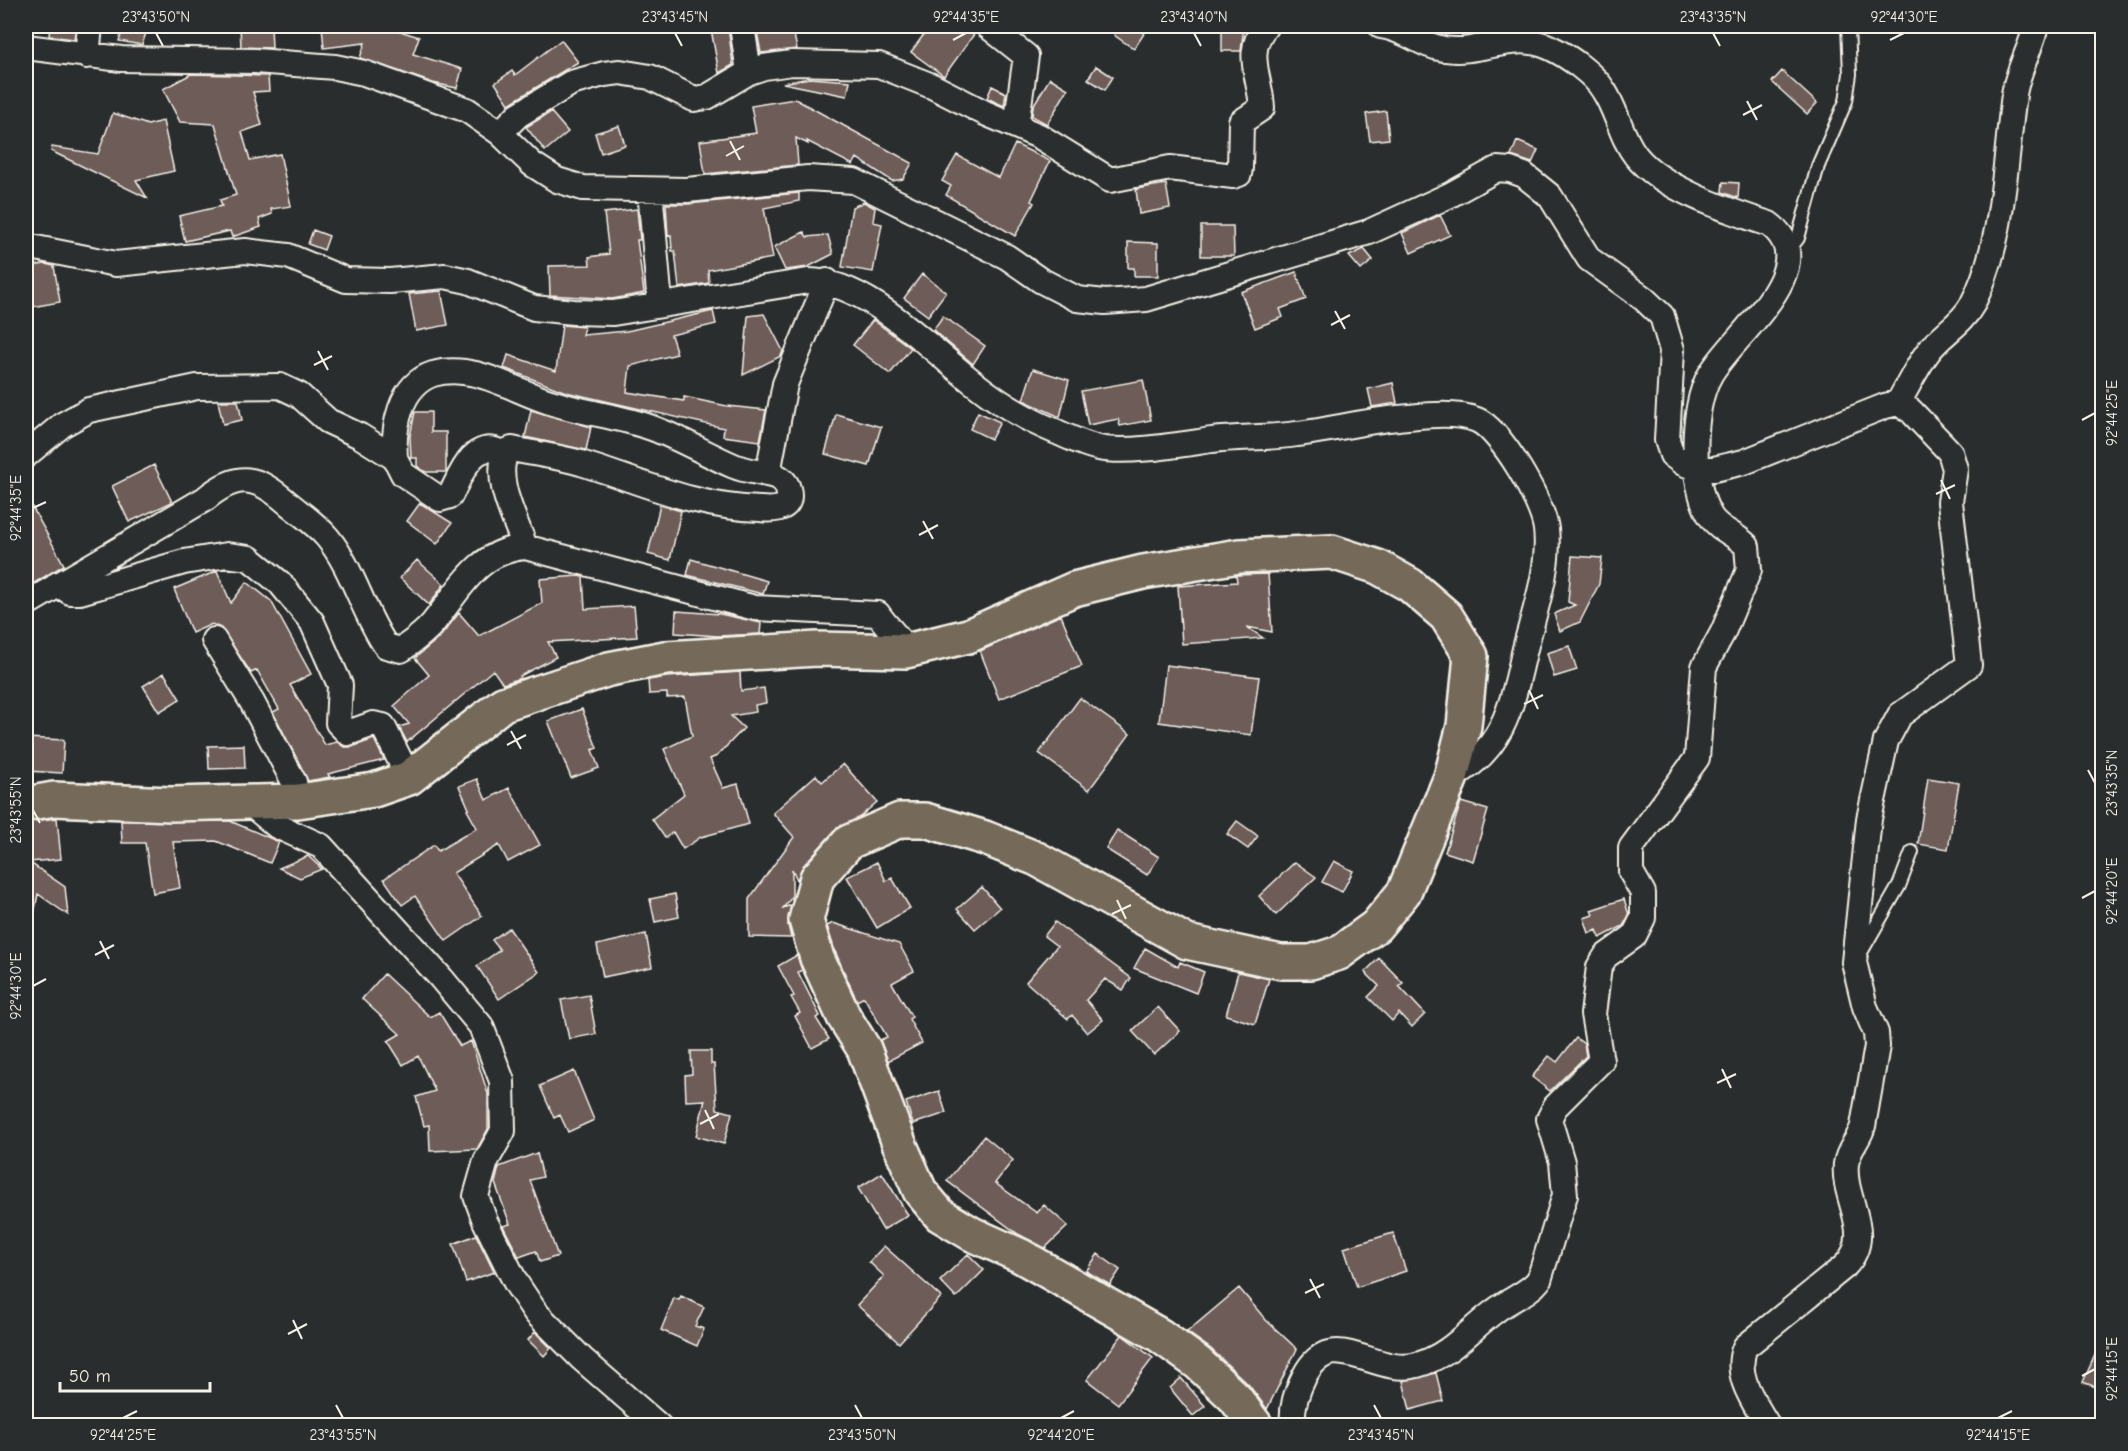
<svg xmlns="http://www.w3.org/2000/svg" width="2128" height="1451" font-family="'Comic Neue',sans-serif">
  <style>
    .building { fill: #6e5b58; stroke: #f4f1e8; stroke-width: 1.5 }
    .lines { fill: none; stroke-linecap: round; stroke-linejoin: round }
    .service-casing { stroke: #f4f1e8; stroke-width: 16 }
    .minor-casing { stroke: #f4f1e8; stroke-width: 28 }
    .primary-casing { stroke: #f4f1e8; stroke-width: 38 }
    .service { stroke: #2a2d2e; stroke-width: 12 }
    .minor { stroke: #2a2d2e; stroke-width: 24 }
    .primary { stroke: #746a5a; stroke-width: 33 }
    .ticks { fill: none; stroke: #f4f1e8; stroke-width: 2 }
    .neatline { fill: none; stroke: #f4f1e8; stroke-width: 2 }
    .ticks-label { font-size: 15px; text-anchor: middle; fill: #f4f1e8 }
  </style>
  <rect width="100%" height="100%" fill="#2a2d2e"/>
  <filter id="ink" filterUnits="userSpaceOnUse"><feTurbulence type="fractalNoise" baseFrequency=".0167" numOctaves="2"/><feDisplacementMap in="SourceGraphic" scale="12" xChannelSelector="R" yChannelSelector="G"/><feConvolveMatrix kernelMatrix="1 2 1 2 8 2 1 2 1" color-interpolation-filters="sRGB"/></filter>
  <g filter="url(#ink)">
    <path class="building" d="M 50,26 L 76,26 L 74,39 L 49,36 Z
      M 124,26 L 146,33 L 142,45 L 119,41 Z
      M 240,26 L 271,26 L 272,48 L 241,47 Z
      M 322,26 L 384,26 L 419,37 L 413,54 L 462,69 L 457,88 L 433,83 L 360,58 L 365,43 L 324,48 Z
      M 728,26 L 733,65 L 719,73 L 711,29 Z
      M 792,26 L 797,49 L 761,53 L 757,32 Z
      M 930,26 L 965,26 L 975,33 L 944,76 L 911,52 Z
      M 1120,26 L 1149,26 L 1134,49 L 1114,35 Z
      M 1222,26 L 1244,26 L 1241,51 L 1222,51 Z
      M 561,40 L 578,62 L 509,104 L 495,83 L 512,71 L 515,75 Z
      M 1096,66 L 1113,77 L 1105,90 L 1088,79 Z
      M 1782,71 L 1817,103 L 1807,114 L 1772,82 Z
      M 191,74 L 268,76 L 269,91 L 253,92 L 262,125 L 242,132 L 250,160 L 280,154 L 291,206 L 271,209 L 272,214 L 259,219 L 261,227 L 232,237 L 230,231 L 185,241 L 179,216 L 222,206 L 220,200 L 236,195 L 215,124 L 180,122 L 163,89 Z
      M 809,78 L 850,81 L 847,96 L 783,83 Z
      M 1050,78 L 1068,89 L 1047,124 L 1032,116 L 1033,106 Z
      M 992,86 L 1006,93 L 1004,106 L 987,98 Z
      M 795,99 L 912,163 L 903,179 L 892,181 L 857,158 L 853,165 L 807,141 L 808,144 L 796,138 L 798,165 L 705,174 L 700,141 L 756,133 L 751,106 Z
      M 1386,111 L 1389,139 L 1370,141 L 1366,114 Z
      M 551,112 L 568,132 L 545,151 L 526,127 Z
      M 113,113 L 148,125 L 163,121 L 174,171 L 136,180 L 147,198 L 51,151 L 52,147 L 98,154 Z
      M 619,126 L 625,145 L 601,153 L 595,133 Z
      M 1517,141 L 1538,150 L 1532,163 L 1511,156 Z
      M 1015,144 L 1050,161 L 1031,201 L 1034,203 L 1015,236 L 946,195 L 951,186 L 942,181 L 957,155 L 999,178 Z
      M 1723,182 L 1739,183 L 1738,198 L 1722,192 Z
      M 1166,184 L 1170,208 L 1139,214 L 1136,189 Z
      M 799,193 L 799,201 L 764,208 L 773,258 L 708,270 L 709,283 L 679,288 L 675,251 L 672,251 L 671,235 L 668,236 L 666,204 L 688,204 Z
      M 864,202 L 875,208 L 873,222 L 882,224 L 873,272 L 842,267 L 852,207 Z
      M 637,209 L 640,240 L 637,240 L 644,293 L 612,299 L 550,295 L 549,266 L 590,265 L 589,257 L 609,254 L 604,213 Z
      M 1440,215 L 1450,235 L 1411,253 L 1402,233 Z
      M 1201,226 L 1233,226 L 1234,256 L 1201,256 Z
      M 313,230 L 329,236 L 324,250 L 308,244 Z
      M 804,232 L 807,237 L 828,235 L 833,254 L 808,267 L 785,270 L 774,247 Z
      M 1128,242 L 1158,243 L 1158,276 L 1134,276 L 1134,268 L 1128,268 Z
      M 1364,249 L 1373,260 L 1361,270 L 1349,256 Z
      M 45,264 L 54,266 L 60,302 L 26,308 L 26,267 Z
      M 1296,272 L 1306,299 L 1280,309 L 1283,317 L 1255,328 L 1241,292 Z
      M 922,274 L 946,292 L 928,316 L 904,298 Z
      M 441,291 L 448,325 L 416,331 L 409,294 Z
      M 713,311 L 716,324 L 671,335 L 677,354 L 630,366 L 627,392 L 684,401 L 684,397 L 727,406 L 766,410 L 760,441 L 723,436 L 724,428 L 566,392 L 504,368 L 508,355 L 556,371 L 562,325 L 584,327 L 583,335 L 627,331 Z
      M 764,314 L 783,351 L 781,356 L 743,375 L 748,316 Z
      M 943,316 L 985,346 L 973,364 L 933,330 Z
      M 873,320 L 911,348 L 890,374 L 853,345 Z
      M 1033,369 L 1069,380 L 1060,417 L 1023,400 Z
      M 1143,380 L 1151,420 L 1120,426 L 1118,419 L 1088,425 L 1081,391 Z
      M 1393,383 L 1397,403 L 1372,407 L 1368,389 Z
      M 218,401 L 238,401 L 242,420 L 223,424 Z
      M 531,410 L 591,427 L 586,450 L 525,437 Z
      M 415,412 L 431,412 L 431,432 L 446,432 L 446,472 L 426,472 L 417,466 L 417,458 L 411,458 L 410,436 Z
      M 978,412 L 1000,422 L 991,439 L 970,429 Z
      M 836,414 L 881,427 L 869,466 L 825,454 Z
      M 154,465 L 172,502 L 129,522 L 112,486 Z
      M 26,496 L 64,565 L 26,588 Z
      M 420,503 L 452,523 L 437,544 L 407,521 Z
      M 660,505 L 681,511 L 670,560 L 648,554 Z
      M 1572,556 L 1602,558 L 1599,584 L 1580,622 L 1560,631 L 1554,614 L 1575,605 L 1568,602 Z
      M 691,559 L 767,581 L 763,594 L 687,575 Z
      M 417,560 L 444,584 L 429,605 L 400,578 Z
      M 217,571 L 231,603 L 247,582 L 271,601 L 311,674 L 290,685 L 325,745 L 337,742 L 344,747 L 352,747 L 374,739 L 384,760 L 328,774 L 330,777 L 308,781 L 273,712 L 279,709 L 257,670 L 251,673 L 221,628 L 212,624 L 192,633 L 174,589 Z
      M 1268,574 L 1272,632 L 1247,627 L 1263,638 L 1182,644 L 1178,586 L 1237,582 L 1236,575 Z
      M 578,576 L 583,577 L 585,609 L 634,606 L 637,637 L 548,642 L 556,657 L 520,676 L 521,678 L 503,684 L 493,670 L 407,742 L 399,727 L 409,724 L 394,706 L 429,675 L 415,658 L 440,637 L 459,613 L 479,636 L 542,603 L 540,579 Z
      M 676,611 L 720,614 L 761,623 L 760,634 L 718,636 L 675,633 Z
      M 1061,615 L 1082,666 L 999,699 L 980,651 Z
      M 1569,646 L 1577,670 L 1554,677 L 1547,653 Z
      M 1166,665 L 1259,677 L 1251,735 L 1159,722 Z
      M 740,672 L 741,691 L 764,688 L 766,703 L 755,705 L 756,712 L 731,716 L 744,728 L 717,756 L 710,759 L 723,788 L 738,784 L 749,824 L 701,837 L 683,849 L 673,832 L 665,838 L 652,819 L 684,794 L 664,749 L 692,736 L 685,697 L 667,698 L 667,693 L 649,694 L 648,680 L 667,677 Z
      M 164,673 L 180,699 L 159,712 L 143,686 Z
      M 1080,698 L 1130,734 L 1089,790 L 1039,753 Z
      M 582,709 L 597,748 L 592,750 L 599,768 L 571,778 L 548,721 Z
      M 26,738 L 64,740 L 62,773 L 26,771 Z
      M 244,745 L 245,768 L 209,769 L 208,746 Z
      M 843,764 L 877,802 L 860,817 L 835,830 L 803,866 L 797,880 L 792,869 L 792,897 L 783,908 L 791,905 L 788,925 L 791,938 L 749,937 L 749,899 L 794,837 L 773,813 L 816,775 L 822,782 Z
      M 1928,778 L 1959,783 L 1948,849 L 1918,844 Z
      M 477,779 L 486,800 L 509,788 L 540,845 L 508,862 L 499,845 L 453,873 L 482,916 L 446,941 L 415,896 L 402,905 L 384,879 L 434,845 L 438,851 L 477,828 L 467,810 L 469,809 L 459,786 Z
      M 1461,802 L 1488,810 L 1473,861 L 1445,852 Z
      M 57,818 L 61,859 L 29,862 L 65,887 L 68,915 L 38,894 L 33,919 L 26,918 L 26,822 Z
      M 121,821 L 230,821 L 279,842 L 270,863 L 216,841 L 173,842 L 180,888 L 153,893 L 145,843 L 122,843 Z
      M 1237,821 L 1258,836 L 1248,849 L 1227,834 Z
      M 1117,830 L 1159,857 L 1147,875 L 1106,849 Z
      M 308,856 L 322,869 L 300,878 L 279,868 Z
      M 1334,861 L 1353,871 L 1342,892 L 1322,882 Z
      M 877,862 L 886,881 L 892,878 L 910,908 L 877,928 L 847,877 Z
      M 1295,862 L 1316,877 L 1276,915 L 1259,896 Z
      M 982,887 L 1000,908 L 975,929 L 957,909 Z
      M 675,894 L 679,917 L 655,922 L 650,899 Z
      M 1624,899 L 1629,915 L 1623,926 L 1600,938 L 1597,930 L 1589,933 L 1584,918 L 1593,915 L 1591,910 Z
      M 1055,922 L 1131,978 L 1123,990 L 1105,979 L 1086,1000 L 1103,1020 L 1087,1033 L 1072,1015 L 1068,1019 L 1026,982 L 1057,946 L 1044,936 Z
      M 833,923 L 899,944 L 914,971 L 892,983 L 912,1017 L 909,1019 L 922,1043 L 888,1061 L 880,1040 L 887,1037 L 864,997 L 857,1001 L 835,951 L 827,926 Z
      M 509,928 L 539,972 L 499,999 L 477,966 L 500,950 L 492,940 Z
      M 646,934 L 652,967 L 603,977 L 597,945 Z
      M 1145,948 L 1178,967 L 1180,962 L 1204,972 L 1196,993 L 1134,968 Z
      M 797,955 L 802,970 L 798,972 L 820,1016 L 816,1018 L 829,1039 L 812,1048 L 795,1016 L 800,1013 L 791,997 L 794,996 L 778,966 Z
      M 1379,958 L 1403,983 L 1399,986 L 1425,1014 L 1412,1027 L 1399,1013 L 1392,1021 L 1368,997 L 1379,986 L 1365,972 Z
      M 1238,972 L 1269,979 L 1255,1024 L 1226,1015 Z
      M 384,974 L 430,1017 L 439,1012 L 460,1046 L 471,1041 L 488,1094 L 488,1129 L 477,1149 L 430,1151 L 429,1125 L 424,1126 L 416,1097 L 435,1091 L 418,1056 L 403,1065 L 388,1041 L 400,1034 L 362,999 Z
      M 589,995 L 596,1034 L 569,1039 L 561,1000 Z
      M 1158,1007 L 1180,1031 L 1154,1055 L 1132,1031 Z
      M 1576,1038 L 1584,1044 L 1586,1056 L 1550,1091 L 1532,1077 L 1549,1056 L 1557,1062 Z
      M 691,1051 L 711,1051 L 711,1064 L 714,1064 L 717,1109 L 732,1113 L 724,1144 L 696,1136 L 705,1100 L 686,1101 L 685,1075 L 692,1074 Z
      M 574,1071 L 594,1120 L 568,1132 L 560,1115 L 554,1118 L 540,1086 Z
      M 939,1091 L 946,1113 L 913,1124 L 906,1102 Z
      M 984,1136 L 1013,1160 L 995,1183 L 1037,1213 L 1044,1205 L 1068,1226 L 1045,1248 L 1018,1234 L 947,1181 Z
      M 537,1153 L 543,1177 L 530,1180 L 558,1256 L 540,1262 L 536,1251 L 519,1257 L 503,1226 L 510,1224 L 495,1183 L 499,1167 Z
      M 882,1173 L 908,1215 L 883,1230 L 858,1188 Z
      M 1393,1233 L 1406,1271 L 1357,1287 L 1344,1248 Z
      M 476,1235 L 494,1272 L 466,1282 L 453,1244 Z
      M 884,1246 L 941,1297 L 899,1343 L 857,1305 L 884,1276 L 869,1262 Z
      M 968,1254 L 984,1270 L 956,1298 L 940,1281 Z
      M 1098,1254 L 1120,1270 L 1110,1285 L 1086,1271 Z
      M 1239,1288 L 1266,1320 L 1297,1349 L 1267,1409 L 1248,1384 L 1211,1349 L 1187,1332 Z
      M 681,1296 L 704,1307 L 695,1326 L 704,1329 L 697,1346 L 661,1330 L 674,1298 L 679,1300 Z
      M 535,1332 L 551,1348 L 544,1356 L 528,1340 Z
      M 1122,1335 L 1153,1358 L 1118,1404 L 1087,1380 Z
      M 2103,1337 L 2103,1390 L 2083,1382 Z
      M 1436,1373 L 1443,1401 L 1410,1410 L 1403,1381 Z
      M 1181,1378 L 1205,1406 L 1193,1416 L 1170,1388 Z"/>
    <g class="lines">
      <defs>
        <path id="service" d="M 1788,251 L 1798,238 L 1818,166 L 1846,101 L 1850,74 L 1848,26
          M 1860,954 L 1899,886 L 1912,852"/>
        <path id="minor" d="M 742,26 L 749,72
          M 988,26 L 1026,56 L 1016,126
          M 26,47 L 121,59 L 255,61 L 335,67 L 364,73 L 467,110 L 500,133 L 532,164 L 557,180 L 583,188 L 687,190 L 808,178 L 854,181 L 1007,257 L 1040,280 L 1077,299 L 1105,302 L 1146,299 L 1369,232 L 1450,195 L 1497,169 L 1510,170 L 1524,175 L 1550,196 L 1589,259 L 1643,298 L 1662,316 L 1672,350 L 1667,440 L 1672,455 L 1683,463 L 1698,469 L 1714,469 L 1744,462 L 1885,406 L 1898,403 L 1911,411 L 1950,452 L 1955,469 L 1950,502 L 1969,665 L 1900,715 L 1886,741 L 1869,819 L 1854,962 L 1865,1007 L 1876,1033 L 1877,1046 L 1863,1126 C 1859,1140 1848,1149 1846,1164 C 1842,1200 1876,1234 1845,1266 L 1745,1347 C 1733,1375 1754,1402 1768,1426
          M 87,56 L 90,26
          M 500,133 L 518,115 L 571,83 L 604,74 L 620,72 L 650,77 L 694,99 L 707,97 L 749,72 L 764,67 L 792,63 L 879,65 L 932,86 L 985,113 L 1039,136 L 1110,180 L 1170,168 L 1233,176 L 1239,174 L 1240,168 L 1241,122 L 1262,108 C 1261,79 1243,52 1266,26
          M 650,190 L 660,305
          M 26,246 L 116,264 L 245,251 L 288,256 L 346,280 L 390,281 L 445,276 L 468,281 L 534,308 L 574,312 L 613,313 L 808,281 C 866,280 930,349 974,383 C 999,403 1027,420 1057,432 C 1070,438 1085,445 1099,448 C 1127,454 1183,444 1212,440 C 1240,437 1269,438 1297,434 C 1331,430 1364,421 1398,418 C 1421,416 1455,411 1477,420 C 1501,430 1543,503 1546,529 C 1551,570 1532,617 1523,657 C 1511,709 1502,751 1451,777
          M 1898,403 C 1908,386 1916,368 1928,352 C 1941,334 1961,325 1972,305 C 2005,241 2004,165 2014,95 C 2017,71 2031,49 2036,26
          M 26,455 L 62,425 L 89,410 L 197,387 L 280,386 L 299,395 L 328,421 L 360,436 L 395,458 L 403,474 L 440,499 L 450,496 C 460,477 472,439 500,452 L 503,458
          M 395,458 C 393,429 399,385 433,374 C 473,362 514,391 550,402 C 583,413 619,416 652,428 C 680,438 706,454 734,466 C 748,472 764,472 778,477 C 785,481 789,487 789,496 C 789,511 770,510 760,509 C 694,507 645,483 584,464 C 561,457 536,454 512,449 L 507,451 C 492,478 516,520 525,547
          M 768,473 L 785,384 L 827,281
          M 58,584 L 70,592 L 80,592 L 184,562 L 227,555 L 249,558 L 280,583 L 312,622 L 340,685 L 338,723 L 348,733 L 373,724 L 383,726 L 409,778
          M 26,604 L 205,499 C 239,471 257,476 289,504 C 301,514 316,524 327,537 C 353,568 363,613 386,646 L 401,650 C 412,642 424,634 433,623 C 460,590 477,551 525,547 L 755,608 L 878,614 C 887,628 899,636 906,651
          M 214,640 L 252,702 L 294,782 L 298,801
          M 248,802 L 277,826 L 321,846 L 441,978 L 481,1026 L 502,1081 L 503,1131 L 486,1161 L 476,1196 L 485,1221 L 516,1283 L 536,1313 L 582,1359 L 659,1426
          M 1293,1426 C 1291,1408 1296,1393 1304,1377 C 1331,1322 1374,1377 1417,1365 C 1450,1356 1469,1330 1495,1311 C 1510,1299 1528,1294 1539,1280 L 1565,1195 L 1562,1162 L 1549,1119 L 1555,1107 L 1601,1061 L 1593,1014 L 1599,967 L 1606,956 L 1634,936 L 1643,918 L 1643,893 L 1631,872 L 1631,848 L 1697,758 L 1704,667 L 1723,632 L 1749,570 L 1747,546 C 1736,534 1719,530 1711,517 C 1690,486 1691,407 1710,375 C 1731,337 1827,266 1769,224 C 1730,211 1662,189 1636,156 C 1621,137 1617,111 1604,91 C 1595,75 1568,56 1551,48 C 1511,30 1483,55 1444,49 C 1421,46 1404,28 1381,26"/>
        <path id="primary" d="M 26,804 L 54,799 L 171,804 L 298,801 L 374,790 L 409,778 L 503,704 L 609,669 L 665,658 L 817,649 L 906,651 L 968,636 L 1074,589 L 1143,572 L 1239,556 L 1332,552 L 1378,567 L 1410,585 L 1446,616 L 1471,656 L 1464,726 L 1451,777 L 1404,892 L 1376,926 L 1339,953 L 1311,962 L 1281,962 L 1187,942 L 1037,859 L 985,838 L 925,820 L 900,820 L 849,842 L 817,878 L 806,920 L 817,958 L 844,1017 L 864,1049 L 899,1143 L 920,1191 L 940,1215 L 972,1234 L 1021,1256 L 1159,1335 L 1198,1363 L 1235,1398 L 1256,1426"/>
      </defs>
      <use href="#service" class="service-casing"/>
      <use href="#minor" class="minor-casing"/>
      <use href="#primary" class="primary-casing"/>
      <use href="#service" class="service"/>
      <use href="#minor" class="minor"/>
      <use href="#primary" class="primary"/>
    </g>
  </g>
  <path class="ticks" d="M 156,33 L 163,46M 675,33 L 682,46M 1194,33 L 1201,46M 1713,33 L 1720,46M 953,40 L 966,33M 1890,40 L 1904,33M 1747,101 L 1757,120M 1743,115 L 1762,105M 730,141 L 740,160M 726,156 L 744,146M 1335,311 L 1345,329M 1331,325 L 1350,315M 318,351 L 328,370M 314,365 L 332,356M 2082,420 L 2095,413M 1941,480 L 1950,499M 1936,494 L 1955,485M 33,508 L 46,502M 923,521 L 933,539M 919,535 L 938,525M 1529,690 L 1538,709M 1524,704 L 1543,695M 511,731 L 521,749M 507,745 L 526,735M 2088,770 L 2095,783M 33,810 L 40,823M 2082,898 L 2095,891M 1117,900 L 1126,919M 1112,914 L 1131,905M 100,941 L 109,959M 95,955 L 114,945M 33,986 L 46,979M 1722,1069 L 1731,1088M 1717,1083 L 1736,1074M 705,1110 L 714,1129M 700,1124 L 719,1114M 1310,1279 L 1320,1298M 1305,1293 L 1324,1284M 293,1320 L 302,1339M 288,1334 L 307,1324M 2082,1376 L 2095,1369M 336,1405 L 343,1418M 855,1405 L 862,1418M 1374,1405 L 1381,1418M 123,1418 L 137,1411M 1061,1418 L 1074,1411M 1998,1418 L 2012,1411"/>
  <rect width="2128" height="1451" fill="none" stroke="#2a2d2e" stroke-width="66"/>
  <path d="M60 1382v9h150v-9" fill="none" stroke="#f4f1e8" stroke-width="3"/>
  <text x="69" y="1382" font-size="18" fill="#f4f1e8" stroke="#2a2d2e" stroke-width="4.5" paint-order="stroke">50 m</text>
  <rect x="33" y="33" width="2062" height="1385" class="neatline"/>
  <g class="ticks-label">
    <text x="156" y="22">23°43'50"N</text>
    <text x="675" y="22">23°43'45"N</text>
    <text x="966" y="22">92°44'35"E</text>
    <text x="1194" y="22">23°43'40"N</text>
    <text x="1713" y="22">23°43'35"N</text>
    <text x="1904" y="22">92°44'30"E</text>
    <text transform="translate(2112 413) rotate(-90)" y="5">92°44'25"E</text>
    <text transform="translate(16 508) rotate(-90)" y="5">92°44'35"E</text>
    <text transform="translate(2112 783) rotate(-90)" y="5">23°43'35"N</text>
    <text transform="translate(16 810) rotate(-90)" y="5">23°43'55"N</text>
    <text transform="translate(2112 891) rotate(-90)" y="5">92°44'20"E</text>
    <text transform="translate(16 986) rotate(-90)" y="5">92°44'30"E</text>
    <text transform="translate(2112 1369) rotate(-90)" y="5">92°44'15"E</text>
    <text x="123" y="1440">92°44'25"E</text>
    <text x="343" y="1440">23°43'55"N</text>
    <text x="862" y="1440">23°43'50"N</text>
    <text x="1061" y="1440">92°44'20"E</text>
    <text x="1381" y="1440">23°43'45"N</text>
    <text x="1998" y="1440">92°44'15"E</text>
  </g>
</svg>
